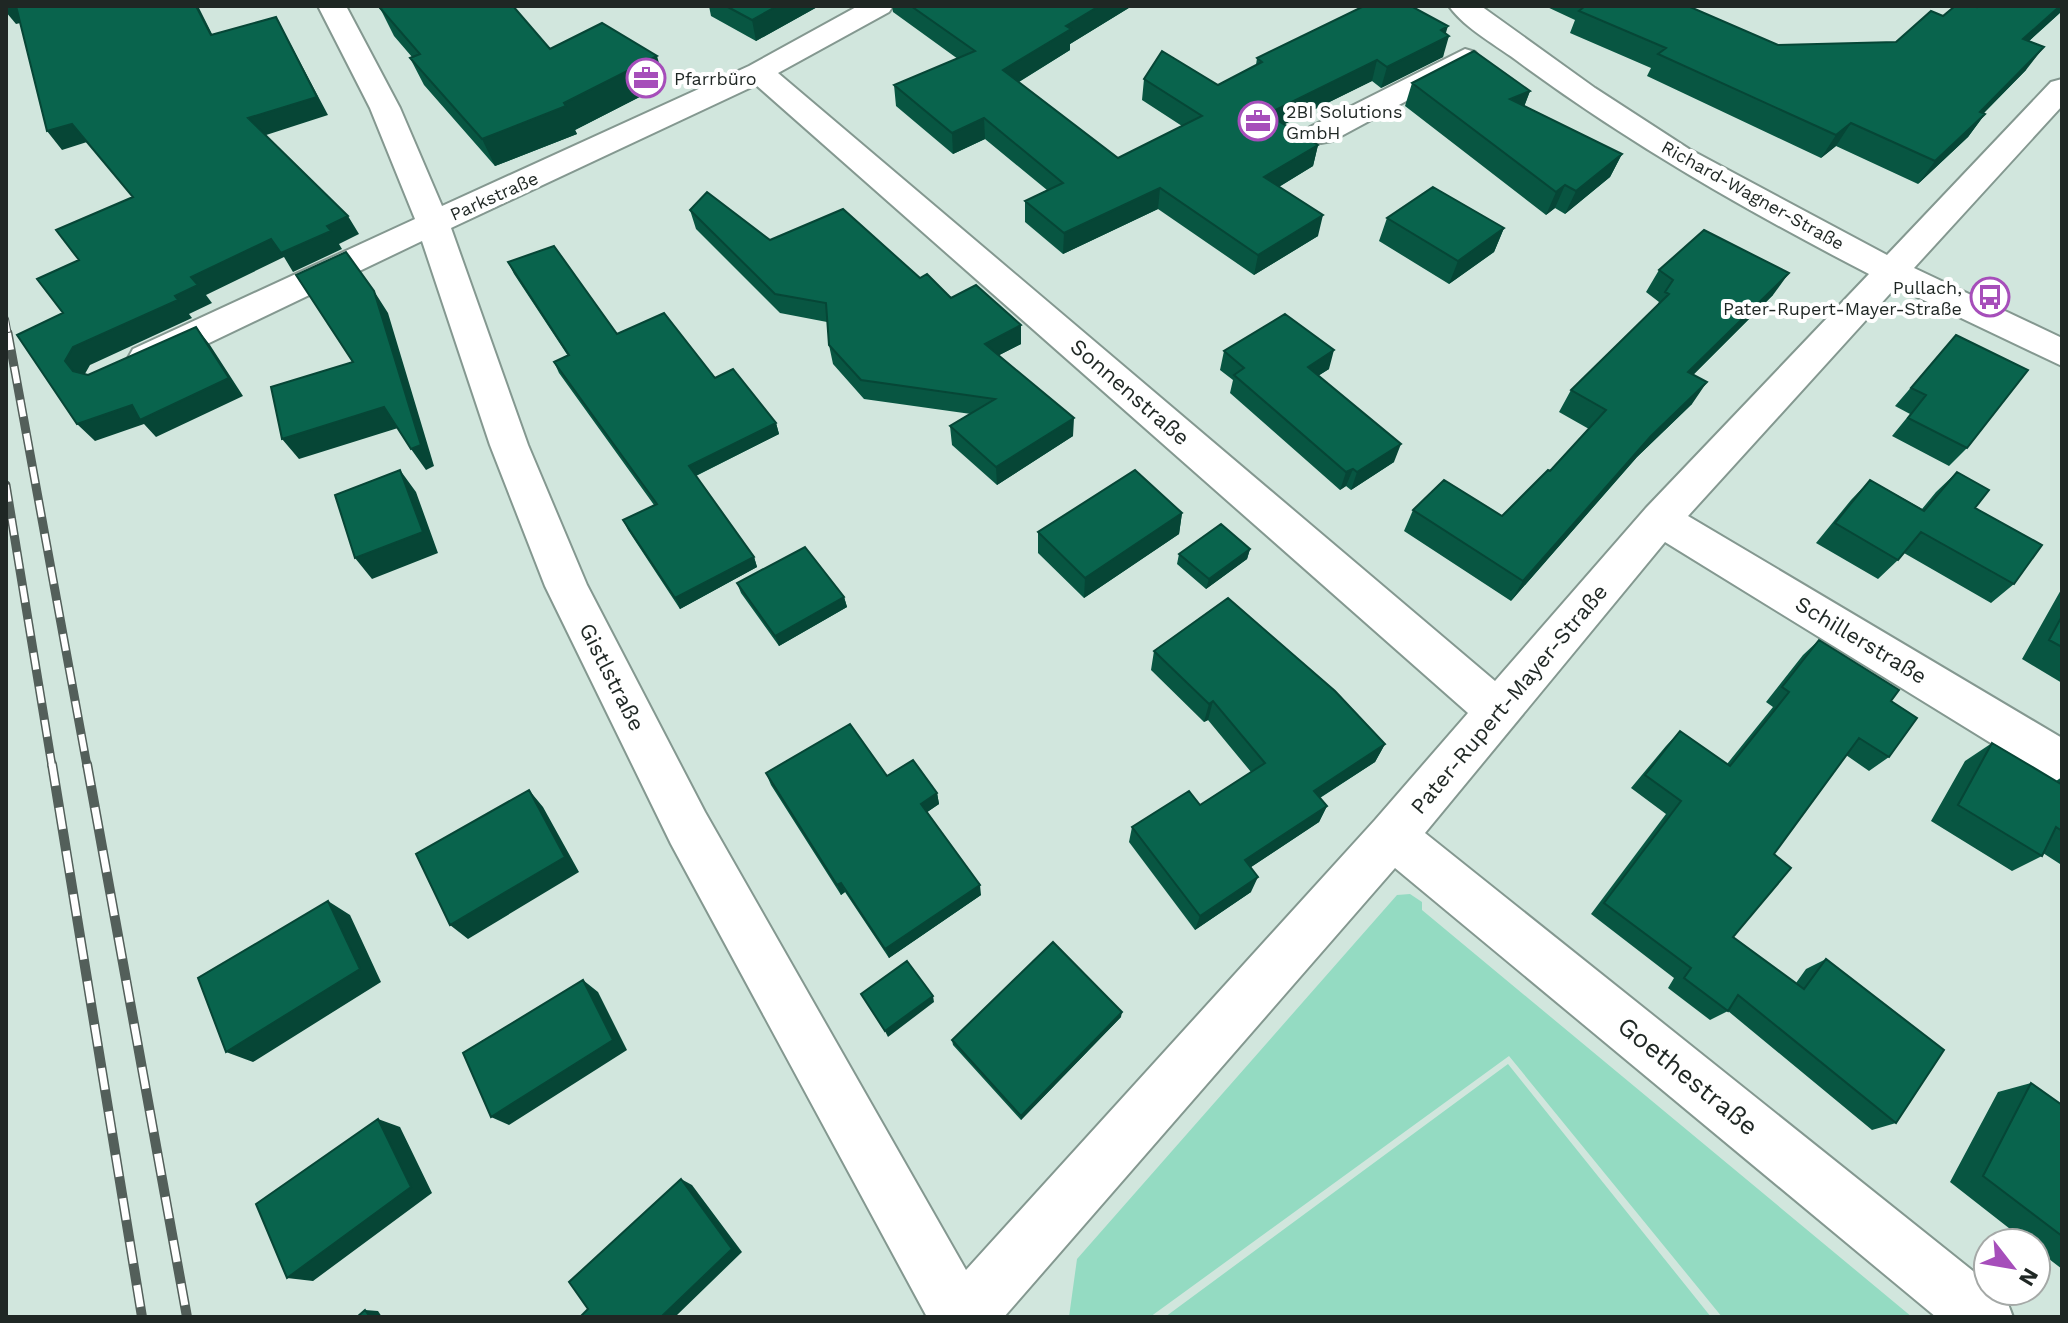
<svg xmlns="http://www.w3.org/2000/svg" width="2068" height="1323" font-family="'Work Sans',sans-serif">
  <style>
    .green { fill: #94dbc2 }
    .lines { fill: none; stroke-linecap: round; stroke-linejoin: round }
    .minor-casing { stroke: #849890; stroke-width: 4 }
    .minor { fill: #fff; fill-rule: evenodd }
    .rail-far2-casing { stroke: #535f5a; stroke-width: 6 }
    .rail-far1-casing { stroke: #535f5a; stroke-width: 9 }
    .rail-casing { stroke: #535f5a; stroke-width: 10 }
    .rail-far2 { stroke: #fff; stroke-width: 4; stroke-dasharray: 13; stroke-linecap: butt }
    .rail-far1 { stroke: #fff; stroke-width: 6; stroke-dasharray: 17; stroke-linecap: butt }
    .rail { stroke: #fff; stroke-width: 7; stroke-dasharray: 22; stroke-linecap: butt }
    .wall { fill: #085642 }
    .shaded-wall { fill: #064636 }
    .building { fill: #09644d; stroke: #064636; stroke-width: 2 }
    .labels { text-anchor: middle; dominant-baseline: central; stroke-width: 8; stroke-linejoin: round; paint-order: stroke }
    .far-poi-label { font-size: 18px; fill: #1f2724; stroke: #fff; text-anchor: start }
    .far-street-label { font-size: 18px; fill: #1f2724; stroke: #fff }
    .street-label { font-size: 22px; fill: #1f2724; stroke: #fff }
    .near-street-label { font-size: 26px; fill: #1f2724; stroke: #fff }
  </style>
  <rect width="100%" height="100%" fill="#d1e6dd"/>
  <path class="green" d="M 1410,894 L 1422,902 L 1422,910 L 1912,1317 L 1722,1317 L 1509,1056 L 1150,1317 L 1069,1317 L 1077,1259 L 1397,895 Z
    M 1508,1064 L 1711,1317 L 1165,1317 Z"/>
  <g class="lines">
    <defs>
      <path id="minor" d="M 318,6 L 346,6 L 400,108 L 442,206 L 749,66 L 858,6 L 893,6 L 889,12 L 778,73 L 1495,681 L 1646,508 L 1869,274 C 1747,211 1630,144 1520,63 C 1498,46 1465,29 1449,6 L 1481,6 L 1595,88 L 1689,149 L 1887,255 L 2051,82 L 2062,79 L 2062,106 L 1914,268 L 2062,338 L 2062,366 L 1896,287 L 1688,516 L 2062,738 L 2062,783 L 2046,777 L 1665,542 L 1425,833 L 1988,1283 L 1988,1291 C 2006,1291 2007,1302 2013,1317 L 1936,1317 L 1395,868 L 1004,1317 L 927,1317 L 671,844 L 545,586 L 490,445 L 422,241 L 159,367 L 146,371 L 133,367 L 128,358 L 133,349 L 415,219 L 370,108 ZM 756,85 L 1468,713 L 1375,820 L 966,1270 L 705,812 L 587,585 L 528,445 L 451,228 Z
        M 1465,49 L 1475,52 L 1480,58 L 1475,64 L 1332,141 L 1321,143 L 1310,141 L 1305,134 L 1310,127 Z"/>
    </defs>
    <use href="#minor" class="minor-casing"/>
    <use href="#minor" class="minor"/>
    <defs>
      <path id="rail-far2" d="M 6,319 L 9,335"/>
      <path id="rail-far1" d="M 8,333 L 87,766
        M 6,485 L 52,766"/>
      <path id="rail" d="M 52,764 L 142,1317
        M 87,764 L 187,1317"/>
    </defs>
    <use href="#rail-far2" class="rail-far2-casing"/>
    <use href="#rail-far1" class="rail-far1-casing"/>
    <use href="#rail" class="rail-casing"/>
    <use href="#rail-far2" class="rail-far2"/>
    <use href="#rail-far1" class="rail-far1"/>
    <use href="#rail" class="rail"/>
  </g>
  <path class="wall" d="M 709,6 L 819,6 L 756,41 L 711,16 Z
    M 892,6 L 1132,6 L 1070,44 L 1070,50 L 1019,82 L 1118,158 L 1182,126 L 1142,100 L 1144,79 L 1218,85 L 1256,65 L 1257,58 L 1446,33 L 1443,57 L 1381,88 L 1372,81 L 1284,124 L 1318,145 L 1313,166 L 1279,187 L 1318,236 L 1254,275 L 1158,209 L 1063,254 L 1025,222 L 1025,201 L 1047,190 L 985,139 L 953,154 L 896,106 L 894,85 L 958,59 L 893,12 Z
    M 1545,6 L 1688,6 L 1778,45 L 1896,42 L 1943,16 L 1977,7 L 2062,6 L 2062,11 L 2029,41 L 2026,70 L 1984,113 L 1985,114 L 1968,137 L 1918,184 L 1836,146 L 1821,158 L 1647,76 L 1651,68 L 1570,33 L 1575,20 Z
    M 380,8 L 550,49 L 665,84 L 575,130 L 577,134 L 495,166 L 424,85 L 410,58 L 412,57 L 394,36 Z
    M 1412,83 L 1530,91 L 1524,107 L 1622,154 L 1610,177 L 1565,214 L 1555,208 L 1546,215 L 1405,106 Z
    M 690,210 L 770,240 L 920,278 L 1021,344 L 999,355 L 1073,436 L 997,485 L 952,445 L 950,426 L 971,414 L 864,399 L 833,364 L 829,345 L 827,322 L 780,313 L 696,229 Z
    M 1387,218 L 1504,228 L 1494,252 L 1449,284 L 1379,241 Z
    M 508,262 L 617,334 L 715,378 L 776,423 L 779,434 L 696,476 L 754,557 L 757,567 L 680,609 L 628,530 L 623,520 L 654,505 L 559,373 L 554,362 L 568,356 L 514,274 Z
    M 1659,270 L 1773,295 L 1693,375 L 1692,404 L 1637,457 L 1511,601 L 1404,531 L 1413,510 L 1502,516 L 1550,471 L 1589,429 L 1559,412 L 1571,390 L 1656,307 L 1659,302 L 1646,292 Z
    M 1956,335 L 1967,448 L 1949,466 L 1892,436 L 1910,414 L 1895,406 Z
    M 1224,351 L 1329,369 L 1318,376 L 1394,462 L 1351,490 L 1346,486 L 1340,490 L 1230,393 L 1233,380 L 1220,370 Z
    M 1957,472 L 2014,584 L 1991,603 L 1904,553 L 1898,560 L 1878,579 L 1816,543 L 1851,500 L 1870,480 L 1922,509 L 1936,492 Z
    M 1182,513 L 1179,534 L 1084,598 L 1038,553 L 1038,532 Z
    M 1250,549 L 1247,559 L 1206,589 L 1177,564 L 1179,554 Z
    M 737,583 L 844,597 L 847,607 L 779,646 L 741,593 Z
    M 2062,588 L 2062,683 L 2022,659 Z
    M 1819,640 L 1891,701 L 1889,757 L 1869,771 L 1846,755 L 1774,854 L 1733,937 L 1796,983 L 1806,969 L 1826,959 L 1896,1123 L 1872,1130 L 1728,1011 L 1710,1020 L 1668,988 L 1674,978 L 1591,914 L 1666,814 L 1631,788 L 1666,746 L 1680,731 L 1727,764 L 1773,707 L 1766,702 L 1803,655 Z
    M 1154,651 L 1385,744 L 1375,762 L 1320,798 L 1327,806 L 1319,822 L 1251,867 L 1251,892 L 1195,930 L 1129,842 L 1132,827 L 1200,805 L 1251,772 L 1208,720 L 1204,722 L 1151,670 Z
    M 1992,743 L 2056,781 L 2062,777 L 2062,863 L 2060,864 L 2043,853 L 2042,856 L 2012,871 L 1931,821 L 1965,761 Z
    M 766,773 L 887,776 L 937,793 L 939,804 L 927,812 L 981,895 L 889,958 L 845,892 L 841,895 L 771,785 Z
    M 1121,1017 L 1021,1120 L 953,1045 L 952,1040 Z
    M 2031,1083 L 2062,1105 L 2062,1269 L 2036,1249 L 2036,1243 L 2028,1243 L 1950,1182 L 1998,1092 Z"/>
  <path class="shaded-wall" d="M 6,6 L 18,6 L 29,21 L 16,24 L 6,12 Z
    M 196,6 L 198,6 L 222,54 L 211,35 Z
    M 777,6 L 819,6 L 756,41 L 752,20 Z
    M 1099,6 L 1132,6 L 1070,44 L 1070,50 L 1004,91 L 1003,70 L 1066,26 Z
    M 2060,6 L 2062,6 L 2062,11 L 2006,62 L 2023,39 Z
    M 276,17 L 328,115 L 260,137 L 248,118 Z
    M 1448,26 L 1444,39 L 1449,36 L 1443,57 L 1381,88 L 1387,67 Z
    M 2044,47 L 2026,70 L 1966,131 L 1985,114 L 1968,137 L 1918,184 L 1935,161 L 1980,112 Z
    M 657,56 L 665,84 L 575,130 L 577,134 L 495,166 L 482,139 L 564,103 Z
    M 1377,60 L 1372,81 L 1263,135 L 1267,114 Z
    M 1530,91 L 1521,114 L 1510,99 Z
    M 984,118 L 985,139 L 953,154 L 952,133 Z
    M 1851,123 L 1836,146 L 1821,158 L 1836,135 Z
    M 72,124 L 87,142 L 62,150 L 47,131 Z
    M 1318,145 L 1313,166 L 1260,198 L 1264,177 Z
    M 1622,154 L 1610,177 L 1565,214 L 1576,191 Z
    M 1565,185 L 1555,208 L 1546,215 L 1556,192 Z
    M 1160,188 L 1158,209 L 1063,254 L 1064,233 Z
    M 1323,215 L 1318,236 L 1254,275 L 1258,255 Z
    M 348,216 L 359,234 L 339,244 L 342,249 L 293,272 L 284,257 L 206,295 L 212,303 L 189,314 L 192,318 L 90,365 L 82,379 L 73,371 L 65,361 L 73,347 L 175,296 L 191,277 L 271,239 L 327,226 Z
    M 1504,228 L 1494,252 L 1449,284 L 1458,261 Z
    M 1789,273 L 1773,295 L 1674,394 L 1688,372 Z
    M 374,291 L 388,313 L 434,466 L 426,470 L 411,449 Z
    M 1021,325 L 1021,344 L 986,362 L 985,344 Z
    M 196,327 L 210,345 L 243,396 L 156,437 L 144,424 L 95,441 L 77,424 Z
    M 1334,350 L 1329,369 L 1303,385 L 1308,367 Z
    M 1707,382 L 1692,404 L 1637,457 L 1511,601 L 1523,581 L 1651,436 Z
    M 384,407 L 398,428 L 299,459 L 282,439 Z
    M 1074,418 L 1073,436 L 997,485 L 996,467 Z
    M 776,423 L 779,434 L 693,477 L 689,466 Z
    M 1401,444 L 1394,462 L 1351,490 L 1357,472 Z
    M 1353,469 L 1346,486 L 1340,490 L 1346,472 Z
    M 400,470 L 416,492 L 438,553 L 372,579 L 355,558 Z
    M 1182,513 L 1179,534 L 1084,598 L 1085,578 Z
    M 1250,549 L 1247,559 L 1206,589 L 1209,579 Z
    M 754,557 L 757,567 L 680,609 L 675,598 Z
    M 844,597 L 847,607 L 779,646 L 775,636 Z
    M 1213,701 L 1208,720 L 1204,722 L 1209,704 Z
    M 1385,744 L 1375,762 L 1305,807 L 1314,791 Z
    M 529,790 L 543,807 L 579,872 L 468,939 L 450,925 Z
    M 937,793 L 939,804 L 923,815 L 921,804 Z
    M 1327,806 L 1319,822 L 1239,875 L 1245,860 Z
    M 1258,877 L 1251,892 L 1195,930 L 1200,916 Z
    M 841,883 L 845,892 L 841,895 L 837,885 Z
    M 980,885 L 981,895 L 889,958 L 885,949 Z
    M 328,901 L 350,915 L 381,982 L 253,1062 L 226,1052 Z
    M 583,980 L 598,992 L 627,1050 L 509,1125 L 491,1117 Z
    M 933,996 L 934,1002 L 888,1037 L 885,1031 Z
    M 1122,1012 L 1121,1017 L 1021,1120 L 1021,1116 Z
    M 378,1119 L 400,1127 L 432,1193 L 313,1281 L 287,1278 Z
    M 681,1179 L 692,1185 L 742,1252 L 675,1317 L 661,1317 Z
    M 365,1310 L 378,1311 L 382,1317 L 370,1317 Z"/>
  <path class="building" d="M 16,6 L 196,6 L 211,35 L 276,17 L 317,97 L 248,118 L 348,216 L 327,226 L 331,231 L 281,253 L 271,239 L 191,277 L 198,285 L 175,296 L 178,300 L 73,347 L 65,361 L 73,371 L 88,375 L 196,327 L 229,378 L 140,420 L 132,405 L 77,424 L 17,335 L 63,313 L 37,279 L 79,260 L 56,230 L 133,197 L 72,124 L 47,131 Z
    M 386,6 L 513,6 L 550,49 L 602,23 L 657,56 L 564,103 L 566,106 L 482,139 L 410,58 L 420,54 L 380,8 Z
    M 726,6 L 777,6 L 752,20 Z
    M 911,6 L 1099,6 L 1066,26 L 1071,29 L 1003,70 L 1118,158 L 1202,116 L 1144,79 L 1162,51 L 1218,85 L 1262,62 L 1257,58 L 1364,6 L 1411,6 L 1448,26 L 1441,30 L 1449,36 L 1387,67 L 1377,60 L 1267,114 L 1318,145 L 1264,177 L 1323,215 L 1258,255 L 1160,188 L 1064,233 L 1025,201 L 1063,183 L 984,118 L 952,133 L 894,85 L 975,51 Z
    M 1585,6 L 1688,6 L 1778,45 L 1896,42 L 1931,11 L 1943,16 L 1955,6 L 1974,6 L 1977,7 L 1978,6 L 2060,6 L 2023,39 L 2044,47 L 1980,112 L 1985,114 L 1935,161 L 1851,123 L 1836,135 L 1658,54 L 1666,48 L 1579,11 Z
    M 1474,51 L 1530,91 L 1510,99 L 1622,154 L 1576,191 L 1565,185 L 1556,192 L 1412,83 Z
    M 1433,187 L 1504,228 L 1458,261 L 1387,218 Z
    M 707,192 L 770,240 L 843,209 L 920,278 L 927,274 L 951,298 L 976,285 L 1021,325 L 985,344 L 1074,418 L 996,467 L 950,426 L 995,399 L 861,380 L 829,345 L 826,303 L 775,294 L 690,210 Z
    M 1704,230 L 1789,273 L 1688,372 L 1707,382 L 1651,436 L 1523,581 L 1413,510 L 1444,480 L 1502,516 L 1548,470 L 1550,471 L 1606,410 L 1571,390 L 1669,294 L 1665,292 L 1673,280 L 1659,270 Z
    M 554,246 L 617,334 L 664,313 L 715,378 L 733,369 L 776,423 L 689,466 L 754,557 L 675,598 L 623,520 L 657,504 L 554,362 L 569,355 L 508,262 Z
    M 346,252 L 374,291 L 421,445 L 411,449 L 384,407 L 282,439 L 271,387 L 353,362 L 296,275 Z
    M 1285,314 L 1334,350 L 1308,367 L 1401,444 L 1357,472 L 1353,469 L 1346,472 L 1234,375 L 1244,368 L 1224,351 Z
    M 1956,335 L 2028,370 L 1967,448 L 1908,418 L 1926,395 L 1911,388 Z
    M 400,470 L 423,532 L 355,558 L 335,495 Z
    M 1135,470 L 1182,513 L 1085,578 L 1038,532 Z
    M 1957,472 L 1989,490 L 1975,508 L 2042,545 L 2014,584 L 1921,532 L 1898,560 L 1835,523 L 1870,480 L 1924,511 Z
    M 1221,524 L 1250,549 L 1209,579 L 1179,554 Z
    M 805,547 L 844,597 L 775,636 L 737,583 Z
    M 1228,598 L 1335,691 L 1385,744 L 1314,791 L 1327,806 L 1245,860 L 1258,877 L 1200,916 L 1132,827 L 1189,791 L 1200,805 L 1265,763 L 1213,701 L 1209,704 L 1154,651 Z
    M 2062,616 L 2062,647 L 2049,640 Z
    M 1819,640 L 1899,690 L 1891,701 L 1917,718 L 1889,757 L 1859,738 L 1774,854 L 1791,868 L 1733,937 L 1804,989 L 1826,959 L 1944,1050 L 1896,1123 L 1738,995 L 1728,1011 L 1684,978 L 1691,968 L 1604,903 L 1681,801 L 1645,775 L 1680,731 L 1730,766 L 1789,692 L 1782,687 Z
    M 850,724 L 887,776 L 913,760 L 937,793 L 921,804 L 980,885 L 885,949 L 841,883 L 837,885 L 766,773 Z
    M 1992,743 L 2061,784 L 2062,781 L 2062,831 L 2056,827 L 2042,856 L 1958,805 Z
    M 529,790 L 565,857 L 450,925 L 416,854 Z
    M 328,901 L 360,969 L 226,1052 L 198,978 Z
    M 1053,942 L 1122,1012 L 1021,1116 L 952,1040 Z
    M 907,961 L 933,996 L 885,1031 L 861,994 Z
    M 583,980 L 613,1040 L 491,1117 L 463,1053 Z
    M 2031,1083 L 2062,1105 L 2062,1236 L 1983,1176 Z
    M 378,1119 L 411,1187 L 287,1278 L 256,1204 Z
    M 681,1179 L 732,1249 L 661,1317 L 580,1317 L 588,1309 L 569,1282 Z
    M 365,1310 L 370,1317 L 357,1317 Z"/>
  <defs>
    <symbol id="office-ring" viewBox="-11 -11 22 22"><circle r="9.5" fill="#fff" stroke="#a64eba" stroke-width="1.5"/><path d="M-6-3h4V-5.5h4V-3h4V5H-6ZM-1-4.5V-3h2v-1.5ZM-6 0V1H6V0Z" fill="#a64eba"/></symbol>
    <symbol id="bus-ring" viewBox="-11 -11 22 22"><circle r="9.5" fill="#fff" stroke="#a64eba" stroke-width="1.5"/><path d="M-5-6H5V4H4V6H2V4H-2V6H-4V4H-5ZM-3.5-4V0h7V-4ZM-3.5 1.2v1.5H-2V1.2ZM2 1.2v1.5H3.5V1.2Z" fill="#a64eba"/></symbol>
  </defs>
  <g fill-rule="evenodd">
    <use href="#office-ring" x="624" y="56" width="44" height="44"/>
    <use href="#office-ring" x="1236" y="99" width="44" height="44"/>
    <use href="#bus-ring" x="1968" y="275" width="44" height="44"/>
  </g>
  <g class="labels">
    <g class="far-poi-label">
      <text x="674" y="78">Pfarrbüro</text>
      <text x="1286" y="111">2BI Solutions<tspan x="1286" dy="21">GmbH</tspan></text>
      <text x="1962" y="287" text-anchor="end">Pullach,<tspan x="1962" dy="21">Pater-Rupert-Mayer-Straße</tspan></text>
    </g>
    <g class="far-street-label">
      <text transform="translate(1753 195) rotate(29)">Richard-Wagner-Straße</text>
      <text transform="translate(494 196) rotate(-24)">Parkstraße</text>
    </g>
    <g class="street-label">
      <text transform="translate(1130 392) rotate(41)">Sonnenstraße</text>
      <text transform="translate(1861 640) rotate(31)">Schillerstraße</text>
      <text transform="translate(612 677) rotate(63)">Gistlstraße</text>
      <text transform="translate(1509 699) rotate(-50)">Pater-Rupert-Mayer-Straße</text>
    </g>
    <g class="near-street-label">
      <text transform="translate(1688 1076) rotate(39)">Goethestraße</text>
    </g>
  </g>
  <rect width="2068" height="1323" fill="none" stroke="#1f2724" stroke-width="16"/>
  <g transform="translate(2012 1267) rotate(121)"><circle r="38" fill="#ffffff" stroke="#a5a9a7" stroke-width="2"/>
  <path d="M0-6L14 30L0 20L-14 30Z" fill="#a64eba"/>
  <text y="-12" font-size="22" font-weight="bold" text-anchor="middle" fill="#1f2724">N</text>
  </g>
</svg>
